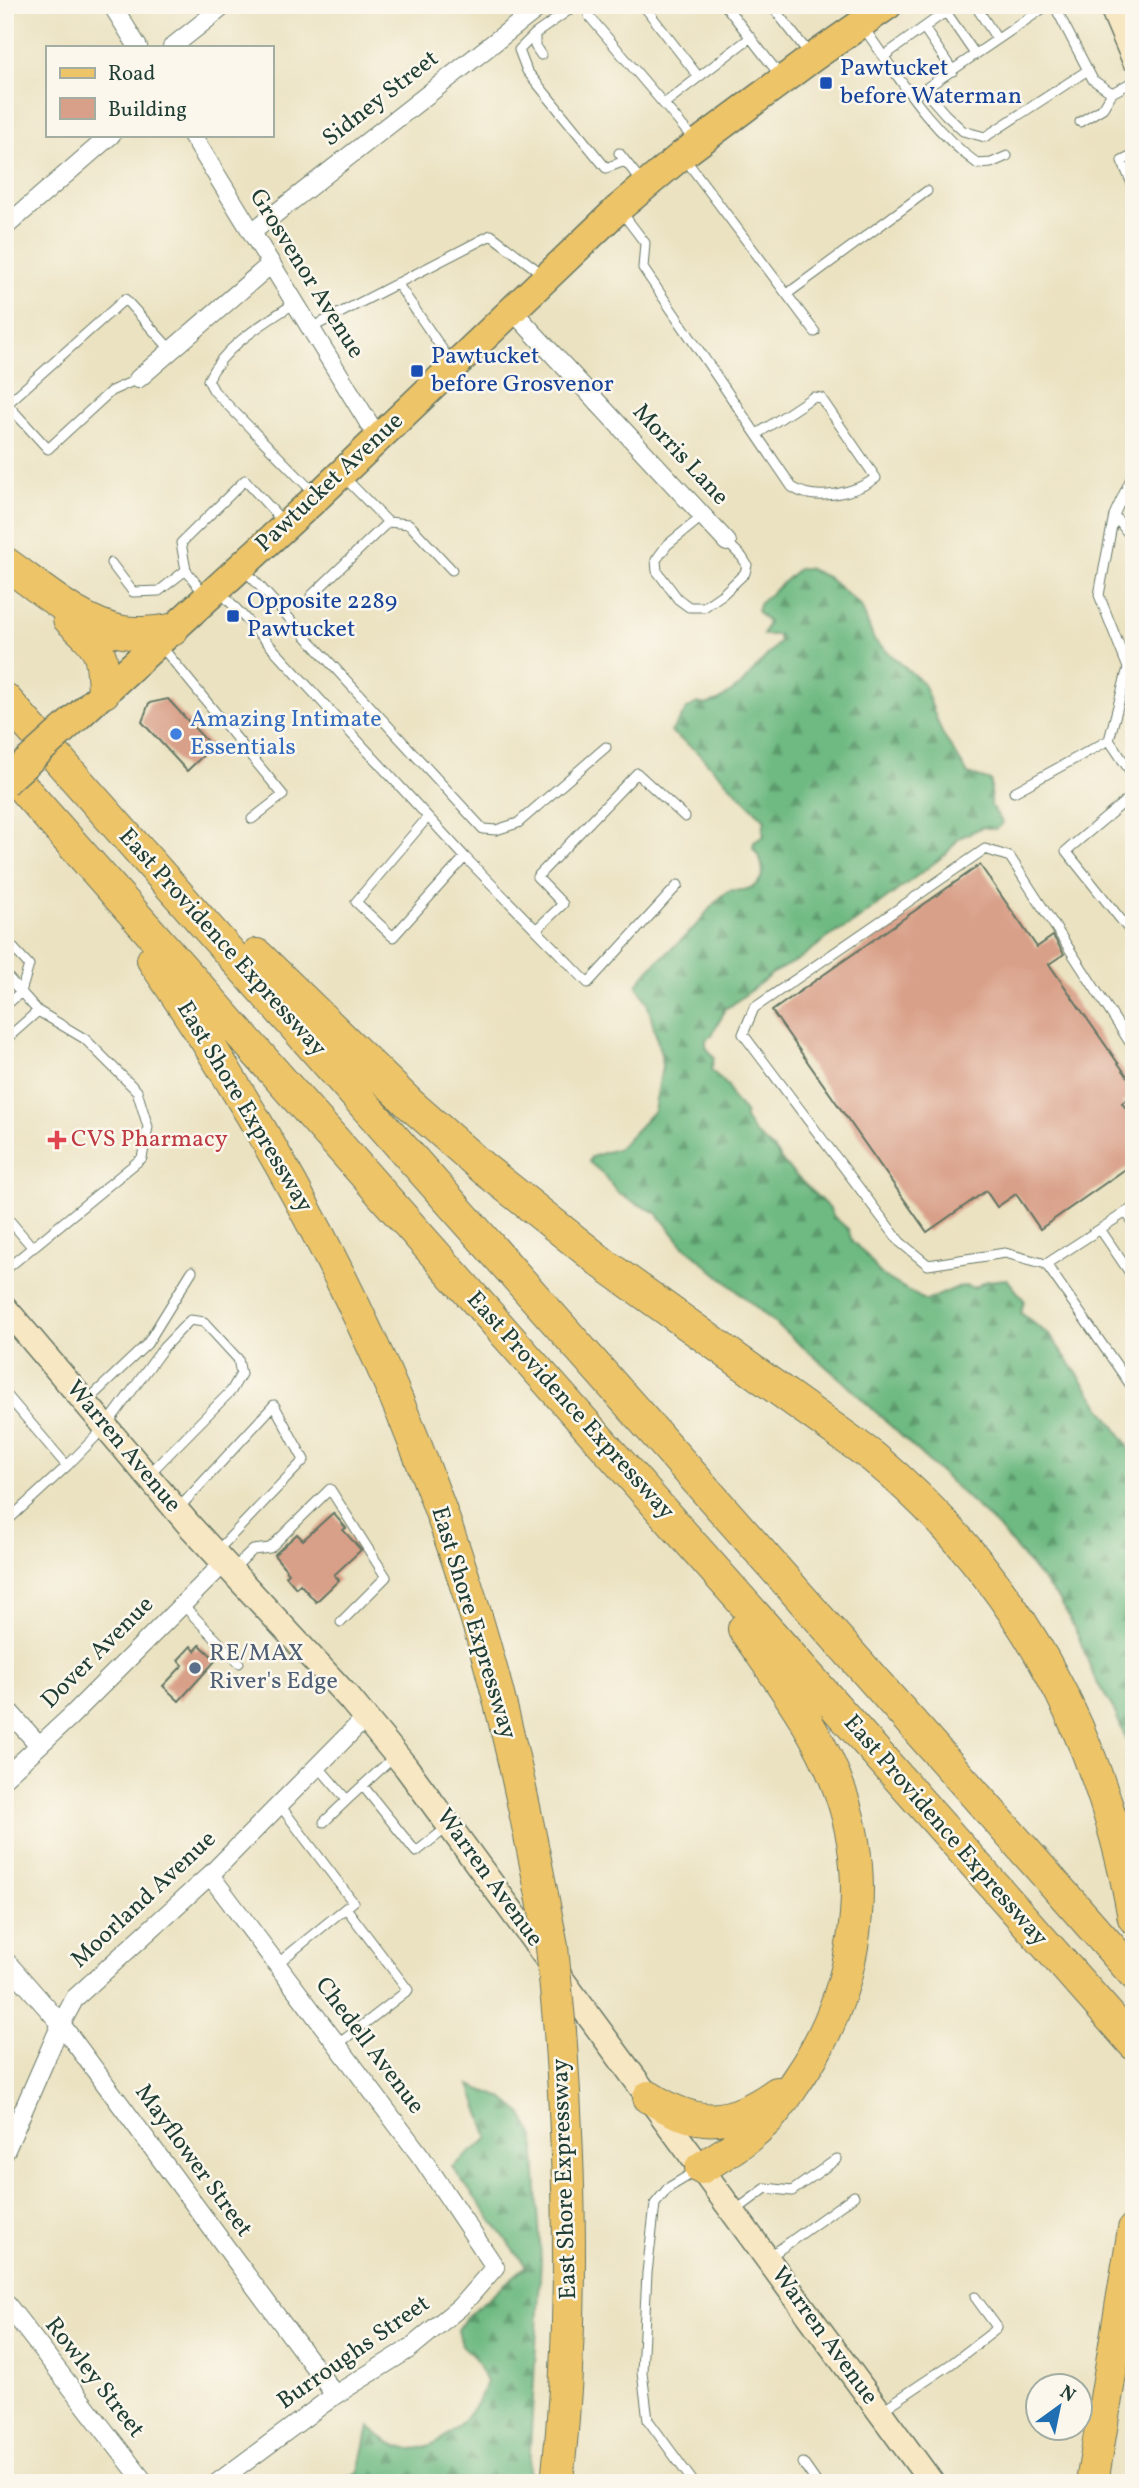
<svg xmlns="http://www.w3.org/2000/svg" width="1139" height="2488" font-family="Vollkorn,serif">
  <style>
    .forest { fill: url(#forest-firs); stroke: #467c5b; stroke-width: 2 }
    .building { fill: #d9a089 }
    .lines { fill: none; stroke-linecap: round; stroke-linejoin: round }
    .lane-casing { stroke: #667765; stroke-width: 11 }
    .street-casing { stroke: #667765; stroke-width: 20 }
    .secondary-casing { stroke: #667765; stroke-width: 27 }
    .primary-casing { stroke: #667765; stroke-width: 31 }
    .highway-casing { stroke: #667765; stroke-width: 34 }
    .lane { stroke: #fff; stroke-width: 9 }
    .street { stroke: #fff; stroke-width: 18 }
    .secondary { stroke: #f8e7c3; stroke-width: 24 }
    .primary { stroke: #eec469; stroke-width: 28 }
    .highway { stroke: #eec469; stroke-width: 32 }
    .primary-bridge-casing { stroke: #667765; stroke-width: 31; stroke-linecap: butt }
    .highway-bridge-casing { stroke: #667765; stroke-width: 34; stroke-linecap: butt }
    .primary-bridge { stroke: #eec469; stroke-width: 28 }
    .highway-bridge { stroke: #eec469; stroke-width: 32 }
    .transit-dot { fill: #1a4fb4; stroke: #fbf7ec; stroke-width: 2.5 }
    .shop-dot { fill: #3f7fe0; stroke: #fbf7ec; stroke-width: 2.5 }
    .health-dot { fill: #e0444e; stroke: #fbf7ec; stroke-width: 2.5 }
    .service-dot { fill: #5c6f8a; stroke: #fbf7ec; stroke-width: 2.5 }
    .labels { text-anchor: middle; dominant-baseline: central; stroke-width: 5; stroke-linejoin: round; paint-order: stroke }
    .transit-label { font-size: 24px; fill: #164399; stroke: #fbf7ec; text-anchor: start }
    .street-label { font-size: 24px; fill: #1f3d34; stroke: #fbf7ec }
    .shop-label { font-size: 24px; fill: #366cbe; stroke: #fbf7ec; text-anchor: start }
    .health-label { font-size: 24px; fill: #be3a42; stroke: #fbf7ec; text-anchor: start }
    .service-label { font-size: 24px; fill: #4e5e75; stroke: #fbf7ec; text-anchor: start }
  </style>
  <defs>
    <pattern id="forest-firs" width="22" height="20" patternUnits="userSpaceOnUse" patternTransform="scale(1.75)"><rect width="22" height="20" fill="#6eba82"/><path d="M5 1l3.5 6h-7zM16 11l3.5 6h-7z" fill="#5a986b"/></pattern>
  </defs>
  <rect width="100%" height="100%" fill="#fbf7ec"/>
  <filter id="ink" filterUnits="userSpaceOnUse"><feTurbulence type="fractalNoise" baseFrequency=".0143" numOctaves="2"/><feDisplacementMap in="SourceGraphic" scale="14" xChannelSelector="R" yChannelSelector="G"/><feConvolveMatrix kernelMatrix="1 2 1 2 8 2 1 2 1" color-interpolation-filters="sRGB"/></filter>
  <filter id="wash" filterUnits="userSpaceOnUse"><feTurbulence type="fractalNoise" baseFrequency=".00686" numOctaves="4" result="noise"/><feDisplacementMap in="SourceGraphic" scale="28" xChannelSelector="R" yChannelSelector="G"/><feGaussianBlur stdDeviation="1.57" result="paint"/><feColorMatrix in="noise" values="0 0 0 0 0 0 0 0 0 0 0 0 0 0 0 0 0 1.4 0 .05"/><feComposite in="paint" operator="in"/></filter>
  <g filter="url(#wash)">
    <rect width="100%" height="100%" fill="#ebe2c1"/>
    <path class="forest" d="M 807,568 L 827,577 L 861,606 L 874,640 L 923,683 L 942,733 L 968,774 L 991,781 L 991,806 L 1003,823 L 996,829 L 982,827 L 959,838 L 946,854 L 854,923 L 829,937 L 798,960 L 773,973 L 732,1005 L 724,1009 C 722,1023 714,1024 713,1035 L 706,1039 L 706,1047 L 714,1057 L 711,1070 L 728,1086 L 732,1098 L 745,1112 L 745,1119 L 755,1134 L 773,1149 L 786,1166 L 830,1209 L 833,1216 L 848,1229 L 852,1241 L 867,1256 L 880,1274 L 926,1301 L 958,1287 L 966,1286 L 974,1288 L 987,1281 L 1007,1279 L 1024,1300 L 1021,1313 L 1051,1337 L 1128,1445 L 1134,1467 L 1134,1744 L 1127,1741 L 1114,1710 L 1095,1679 L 1079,1638 L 1061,1602 L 998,1527 L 843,1381 L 682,1244 L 657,1213 L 629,1200 L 617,1192 L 601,1172 L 589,1162 L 591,1157 L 619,1148 L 654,1111 L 662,1067 L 661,1054 L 647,1002 L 637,985 C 652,963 674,948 692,930 C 706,915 712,902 730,890 C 760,894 773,872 753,848 L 754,842 L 764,836 L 763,830 L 765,820 L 695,750 L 671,732 L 687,709 L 697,703 L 705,705 L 718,701 L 741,685 L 780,641 L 777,635 L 763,635 L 768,622 L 757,611 L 759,604 L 798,569 Z
      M 470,2085 L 503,2098 L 521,2113 L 534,2137 L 541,2260 L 528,2483 L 337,2483 L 359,2472 L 369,2427 C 381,2437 395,2449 412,2449 C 445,2448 477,2411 486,2382 L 474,2357 L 462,2346 L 458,2330 L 466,2317 L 526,2266 L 452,2167 L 489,2138 Z"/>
    <g id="blocks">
      <path class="building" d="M 168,699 L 212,747 L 187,771 L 142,722 L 149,703 Z
        M 980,865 L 1037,947 L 1053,936 L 1064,954 L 1049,964 L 1134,1086 L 1134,1094 L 1122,1103 L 1134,1120 L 1134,1163 L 1040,1229 L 1016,1194 L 997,1207 L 986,1191 L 927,1232 L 772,1011 Z
        M 333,1513 L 346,1528 L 343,1530 L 361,1550 L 334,1575 L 339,1580 L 316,1602 L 300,1584 L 296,1588 L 286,1576 L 289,1573 L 274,1555 L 297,1534 L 303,1540 Z
        M 200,1645 L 216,1660 L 179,1701 L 163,1686 L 183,1665 L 178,1660 L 191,1646 L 195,1651 Z"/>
    </g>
  </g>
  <g filter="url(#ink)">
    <use href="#blocks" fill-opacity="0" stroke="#667765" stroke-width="2"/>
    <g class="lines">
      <defs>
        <path id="lane" d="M 576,5 L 535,34 L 519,50 L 527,71 L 606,168 L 625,161
          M 643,5 L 698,76
          M 725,5 L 782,78
          M 771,5 L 811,56
          M 975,5 L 997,39
          M 1054,5 L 1093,80 L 1112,93
          M 946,12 L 975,54
          M 589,16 L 696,142
          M 863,27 C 899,77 928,128 978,164 L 991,163 L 1007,156
          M 924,28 L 953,71
          M 535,34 L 535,46 L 541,55
          M 884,56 L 955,5
          M 924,90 L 945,114 L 963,131 L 985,137 L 1088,70
          M 913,97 L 1048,5
          M 665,103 L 751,37
          M 1080,122 L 1103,108 L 1112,93 L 1134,81
          M 619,153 L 642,182
          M 1134,155 L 1122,161 L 1134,188
          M 685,159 L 815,332
          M 620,210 L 645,243 L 643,268 L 792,487 C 815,503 855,493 876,478 L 821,398 L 813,397 L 757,434
          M 397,283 L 451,362
          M 787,294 L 927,191
          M 295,303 C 264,323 224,346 208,380 L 214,391 L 316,495
          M 311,328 L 491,235 L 545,276
          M 138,379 L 111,391 L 48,449 L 7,404 L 125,299 L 171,350
          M 343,476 L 388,522
          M 1114,515 L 1134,541
          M 703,516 L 667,545 L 656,560 L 657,571 L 678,599 L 689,607 L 704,607 L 723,594 L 745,573 L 747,565 L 742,557 L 727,542
          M 111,563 L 133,592 L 159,591 L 186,570
          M 243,568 L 483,829 L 496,830 L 518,823 L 606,747
          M 219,590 L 465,857 L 393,937 L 356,902 L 427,818
          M 204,594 L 186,570 L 181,543 L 245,480 L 285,524
          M 311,596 L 388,522 L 409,524 L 452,570
          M 161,646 L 283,795 L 252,819
          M 1109,740 L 1134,777
          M 1014,792 L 1109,740 L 1128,668 L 1099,595 L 1114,515 L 1134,472
          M 1134,794 L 1066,851 L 1134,936
          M 465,857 L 588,983 L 678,885
          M 537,929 L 563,904 L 537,877 L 637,773 L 685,817
          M 5,974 L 21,992 L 5,1006
          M 5,1040 L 38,1011 L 21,992 L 29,965 L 5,939
          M 1134,1049 L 1010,857 L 985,849 L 754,1008 L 743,1034 L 900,1242 L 928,1265 L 1005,1253 L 1046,1264 L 1134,1207
          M 1126,1212 L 1134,1224
          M 5,1215 L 33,1248
          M 1100,1229 L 1134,1279
          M 1046,1264 L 1134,1390
          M 5,1270 L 142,1158 L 148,1127 L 137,1091 L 85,1039 L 38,1011
          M 5,1393 L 67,1466
          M 87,1401 L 147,1344 L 192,1271
          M 178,1509 L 274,1405 L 304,1460 L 215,1553
          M 5,1523 L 67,1466 L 106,1426 L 164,1347 L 190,1320 L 204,1322 L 238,1359 L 241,1374 L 231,1391 L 149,1474
          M 232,1570 L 253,1550 L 270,1548 L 330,1489 L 386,1577 L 341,1622
          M 182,1604 L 239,1663
          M 317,1765 L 347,1800 L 395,1756
          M 363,1786 L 416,1852 L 449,1826
          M 324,1822 L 347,1800
          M 277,1964 L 353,1902 L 279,1804
          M 337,2045 L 408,1990 L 346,1908
          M 735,2211 L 766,2188 L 792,2191 L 837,2159
          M 769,2257 L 854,2196
          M 881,2411 L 951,2364 L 994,2331 L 997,2327 L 975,2297
          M 803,2463 L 817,2483
          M 694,2483 L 648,2420 L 642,2372 L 647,2273 L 655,2204 L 668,2188 L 696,2171"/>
        <path id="street" d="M 112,5 L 138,47
          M 172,47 L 225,5
          M 192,135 L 378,438
          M 5,227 L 111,135
          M 252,232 L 542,5
          M 512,310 L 727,542
          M 138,379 L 271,264
          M 5,1707 L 39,1745
          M 5,1777 L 70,1717 L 224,1563
          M 210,1875 L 422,2158 L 495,2267 L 460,2307 L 409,2349 L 335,2395 L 217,2483
          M 5,1960 L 61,2024 L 335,2395
          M 5,2152 L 61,2024 L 75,1998 L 210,1875 L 366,1717
          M 5,2302 L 145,2483"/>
        <path id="secondary" d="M 1111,5 L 1134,59
          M 5,1308 L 190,1526 L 349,1698 L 406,1767 L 932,2483"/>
        <path id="primary" d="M 76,718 L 317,497 L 619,208 L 682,155 L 812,58 L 888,5"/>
        <path id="highway" d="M 5,563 C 41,588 79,624 123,632 C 139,635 156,632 172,630
          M 69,619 C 101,648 102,649 104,692
          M 5,699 L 1134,1974
          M 5,768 L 1134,2044
          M 257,955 L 410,1104 L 483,1168 L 605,1265 L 873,1457 C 1017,1576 1102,1735 1134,1918
          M 153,960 C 285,1153 393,1359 465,1582 C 499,1684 521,1789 542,1895
          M 649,2097 C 697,2128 730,2127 777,2093
          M 701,2168 C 724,2154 747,2140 766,2121 C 780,2107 790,2090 801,2074 C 855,1993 873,1887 841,1794 C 821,1734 780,1681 744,1629
          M 557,2483 C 574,2332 571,2182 560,2031
          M 1092,2483 L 1134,2229"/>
      </defs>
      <use href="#lane" class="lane-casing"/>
      <use href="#street" class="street-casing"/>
      <use href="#secondary" class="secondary-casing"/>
      <use href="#primary" class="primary-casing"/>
      <use href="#highway" class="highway-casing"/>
      <use href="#lane" class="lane"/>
      <use href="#street" class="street"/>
      <use href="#secondary" class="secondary"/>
      <use href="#primary" class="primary"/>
      <use href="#highway" class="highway"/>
      <defs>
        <path id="primary-bridge" d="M 5,782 L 76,718"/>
        <path id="highway-bridge" d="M 542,1895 L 552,1947 L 560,2031"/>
      </defs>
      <use href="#primary-bridge" class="primary-bridge-casing"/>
      <use href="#highway-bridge" class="highway-bridge-casing"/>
      <use href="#primary-bridge" class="primary-bridge"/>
      <use href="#highway-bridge" class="highway-bridge"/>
    </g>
  </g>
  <g class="transit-dot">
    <rect x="819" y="76" width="14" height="14" rx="3.5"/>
    <rect x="410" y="364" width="14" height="14" rx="3.5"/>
    <rect x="226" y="609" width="14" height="14" rx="3.5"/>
  </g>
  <circle class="shop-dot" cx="176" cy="734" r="7"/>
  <path class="health-dot" d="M53.5 1129.5h7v7h7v7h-7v7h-7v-7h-7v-7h7z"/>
  <circle class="service-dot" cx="195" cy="1668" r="7"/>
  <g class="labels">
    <g class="transit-label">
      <text x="840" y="69">Pawtucket<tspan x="840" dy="28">before Waterman</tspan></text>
      <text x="431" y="357">Pawtucket<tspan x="431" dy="28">before Grosvenor</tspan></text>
      <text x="247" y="602">Opposite 2289<tspan x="247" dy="28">Pawtucket</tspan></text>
    </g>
    <g class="street-label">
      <text transform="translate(381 99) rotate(-38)">Sidney Street</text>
      <text transform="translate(306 274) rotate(58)">Grosvenor Avenue</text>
      <text transform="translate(680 455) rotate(47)">Morris Lane</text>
      <text transform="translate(330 483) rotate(-43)">Pawtucket Avenue</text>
      <text transform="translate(222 943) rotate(48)">East Providence Expressway</text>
      <text transform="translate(244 1107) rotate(59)">East Shore Expressway</text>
      <text transform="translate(570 1406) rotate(48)">East Providence Expressway</text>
      <text transform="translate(123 1447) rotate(50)">Warren Avenue</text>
      <text transform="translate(473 1623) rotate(73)">East Shore Expressway</text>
      <text transform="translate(98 1653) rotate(-45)">Dover Avenue</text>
      <text transform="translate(945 1831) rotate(49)">East Providence Expressway</text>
      <text transform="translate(489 1878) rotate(54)">Warren Avenue</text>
      <text transform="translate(144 1900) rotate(-43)">Moorland Avenue</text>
      <text transform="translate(369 2046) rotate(53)">Chedell Avenue</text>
      <text transform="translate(193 2161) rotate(54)">Mayflower Street</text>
      <text transform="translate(565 2179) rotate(-92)">East Shore Expressway</text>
      <text transform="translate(824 2336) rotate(54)">Warren Avenue</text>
      <text transform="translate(354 2353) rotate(-35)">Burroughs Street</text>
      <text transform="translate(94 2378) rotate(52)">Rowley Street</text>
    </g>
    <g class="shop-label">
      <text x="190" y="720">Amazing Intimate<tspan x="190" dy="28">Essentials</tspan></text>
    </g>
    <g class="health-label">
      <text x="71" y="1140">CVS Pharmacy</text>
    </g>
    <g class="service-label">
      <text x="209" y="1654">RE/MAX<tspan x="209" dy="28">River's Edge</tspan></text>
    </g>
  </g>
  <rect width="1139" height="2488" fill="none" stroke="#fbf7ec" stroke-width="28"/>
  <rect x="46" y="46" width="228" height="91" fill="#fbf7ec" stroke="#a3ada2" stroke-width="2"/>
  <rect x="60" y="68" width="35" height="10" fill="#eec469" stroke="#a3ada2" stroke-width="2"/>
  <text x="108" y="80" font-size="21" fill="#1f3d34">Road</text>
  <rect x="60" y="98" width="35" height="21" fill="#d9a089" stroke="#a3ada2" stroke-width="2"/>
  <text x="108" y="116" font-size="21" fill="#1f3d34">Building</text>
  <g transform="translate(1059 2407) rotate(33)"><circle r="33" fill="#fbf7ec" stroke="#a3ada2" stroke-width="2"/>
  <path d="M0-5L12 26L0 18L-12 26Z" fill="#1f6fb2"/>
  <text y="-10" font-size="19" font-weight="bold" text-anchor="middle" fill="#1f3d34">N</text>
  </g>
</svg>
